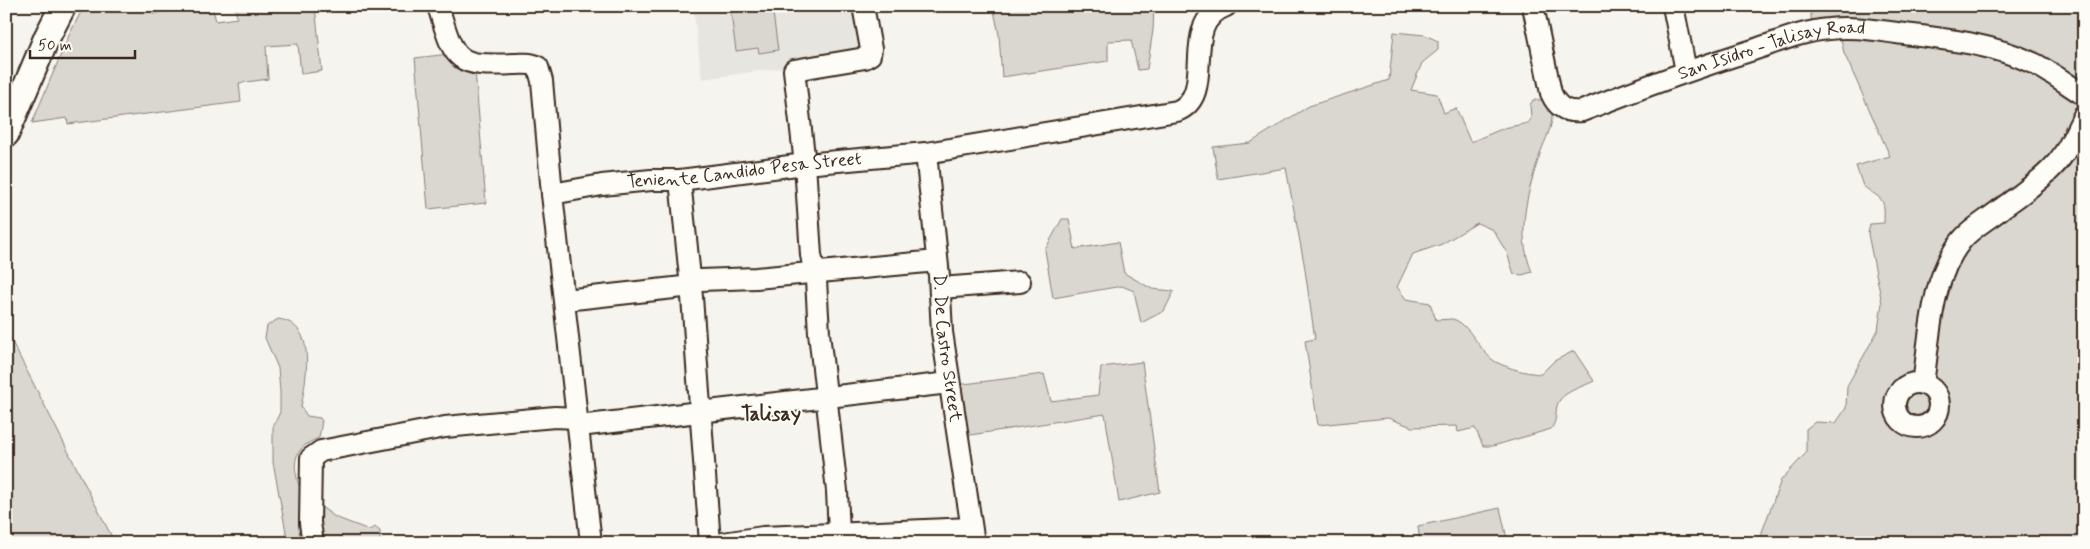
<svg xmlns="http://www.w3.org/2000/svg" width="2090" height="549" font-family="Mynerve,sans-serif">
  <style>
    .built { fill: #e7e5df }
    .green { fill: #dad6d0; stroke: #8a8077 }
    .lines { fill: none; stroke-linecap: round; stroke-linejoin: round }
    .minor-casing { stroke: #3b2a1e; stroke-width: 24 }
    .major-casing { stroke: #3b2a1e; stroke-width: 29 }
    .minor { stroke: #fdfcf7; stroke-width: 20 }
    .major { stroke: #fdfcf7; stroke-width: 25 }
    .labels { text-anchor: middle; dominant-baseline: central; stroke-width: 4; stroke-linejoin: round; paint-order: stroke }
    .street-label { font-size: 18px; fill: #3b2a1e; stroke: #fdfcf7 }
    .quarter-label { font-size: 20px; font-weight: bold; fill: #3b2a1e; stroke: #fdfcf7 }
  </style>
  <rect width="100%" height="100%" fill="#f5f4ee"/>
  <filter id="ink" filterUnits="userSpaceOnUse"><feTurbulence type="fractalNoise" baseFrequency=".02" numOctaves="2"/><feDisplacementMap in="SourceGraphic" scale="10" xChannelSelector="R" yChannelSelector="G"/><feConvolveMatrix kernelMatrix="1 2 1 2 8 2 1 2 1" color-interpolation-filters="sRGB"/></filter>
  <g filter="url(#ink)">
    <path class="built" d="M 693,6 L 860,6 L 867,50 L 789,67 L 702,79 Z"/>
    <path class="green" d="M 84,6 L 152,6 L 153,14 L 180,9 L 180,6 L 212,6 L 216,21 L 237,18 L 235,6 L 315,6 L 322,71 L 301,74 L 298,44 L 266,46 L 268,79 L 239,83 L 241,102 L 68,124 L 67,118 L 32,123 L 70,33 Z
      M 730,6 L 772,6 L 778,50 L 759,53 L 758,48 L 736,51 Z
      M 993,6 L 1154,6 L 1153,30 L 1147,69 L 1138,70 L 1131,40 L 1108,41 L 1108,61 L 1002,77 L 999,35 Z
      M 1810,6 L 2084,6 L 2084,87 L 2054,67 L 1812,26 Z
      M 1394,32 L 1425,35 L 1438,41 L 1438,50 L 1422,63 L 1411,90 L 1437,94 L 1444,113 L 1456,108 L 1470,141 L 1473,141 L 1504,128 L 1528,123 L 1531,119 L 1530,105 L 1533,100 L 1546,100 C 1548,104 1552,109 1552,114 C 1553,126 1545,140 1541,151 C 1528,191 1515,231 1532,272 L 1522,275 L 1514,274 L 1507,253 L 1493,230 L 1477,223 L 1442,244 L 1413,254 L 1397,287 L 1406,299 L 1430,303 L 1436,320 C 1441,320 1447,319 1452,319 C 1469,322 1480,353 1496,362 C 1510,369 1526,373 1541,374 L 1554,361 L 1574,351 L 1594,381 C 1583,387 1560,392 1557,406 C 1555,415 1557,421 1551,429 L 1493,446 L 1483,446 L 1475,428 L 1458,432 L 1457,426 L 1412,427 L 1388,418 L 1318,425 L 1305,341 L 1315,339 L 1304,263 L 1286,168 L 1218,179 L 1213,147 L 1250,143 L 1309,106 L 1389,80 Z
      M 1840,34 L 1951,45 L 2035,72 L 2084,106 L 2084,543 L 1758,543 L 1781,480 L 1806,453 L 1806,429 L 1815,422 L 1836,423 L 1846,408 L 1847,386 L 1878,330 L 1882,303 L 1868,234 L 1870,224 L 1884,223 C 1885,196 1883,201 1863,186 L 1856,166 L 1890,156 L 1844,53 Z
      M 449,54 L 475,70 L 486,203 L 428,209 L 415,58 Z
      M 1062,219 L 1069,219 L 1075,249 L 1118,242 L 1124,273 L 1152,289 L 1174,291 L 1164,311 L 1141,323 L 1134,291 L 1122,286 L 1053,298 L 1045,250 Z
      M 278,319 C 318,324 306,379 301,407 L 307,416 L 320,418 L 322,421 L 319,438 C 288,449 293,470 303,497 L 316,503 L 335,517 L 369,530 L 375,527 L 380,531 L 380,543 L 318,543 L 300,515 L 299,527 L 303,543 L 288,543 L 273,462 L 273,427 L 280,412 L 280,391 L 278,368 L 265,338 L 267,326 Z
      M 6,330 L 115,543 L 6,543 Z
      M 1142,362 L 1160,492 L 1119,502 L 1105,414 L 964,436 L 956,385 L 1044,374 L 1051,401 L 1098,395 L 1101,367 Z
      M 1500,508 L 1508,543 L 1420,543 L 1418,526 Z"/>
    <g class="lines">
      <defs>
        <g id="minor">
          <path d="M 438,6 C 455,61 454,67 515,64 C 523,64 531,62 538,67 L 542,81 L 552,194"/>
          <path id="s1" d="M 1533,6 L 1551,93 C 1557,107 1566,113 1582,111 C 1638,89 1695,68 1753,50 C 1777,42 1803,31 1829,29 C 1852,26 1874,30 1897,33 C 1943,39 1990,43 2033,63 C 2051,72 2067,84 2084,95"/>
          <path d="M 1673,6 L 1686,71"/>
          <path id="s2" d="M 926,153 L 939,276 L 942,332 L 974,543"/>
          <path d="M 680,180 L 692,297 L 710,543"/>
          <path d="M 940,288 L 1020,282"/>
          <path d="M 565,300 L 683,287 L 700,280 L 756,278 L 937,261"/>
          <circle cx="1917" cy="405" r="22"/>
          <path d="M 1923,384 C 1930,338 1930,280 1961,241 C 1971,228 1989,219 2002,208 C 2020,195 2038,183 2053,167 C 2067,153 2075,133 2084,115"/>
          <path d="M 579,426 L 949,383"/>
          <path d="M 839,533 L 837,491 L 819,333 L 816,280 L 811,255 L 805,164 L 794,70 L 865,58 L 870,55 L 871,49 L 863,6"/>
          <path d="M 313,543 L 310,523 L 311,458 L 321,451 L 445,427 L 555,417 L 577,418"/>
          <path id="s3" d="M 591,543 L 552,194 L 602,185 L 651,180 L 680,180 L 805,164 L 926,153 L 1177,111 C 1219,94 1177,24 1226,6"/>
          <path d="M 723,543 L 763,537 L 971,528"/>
        </g>
        <path id="major" d="M 6,134 L 47,37 L 63,6"/>
      </defs>
      <use href="#minor" class="minor-casing"/>
      <use href="#major" class="major-casing"/>
      <use href="#minor" class="minor"/>
      <use href="#major" class="major"/>
    </g>
  </g>
  <g class="labels">
    <g class="street-label">
      <text stroke="none"><textPath href="#s1" startOffset="328">San Isidro - Talisay Road</textPath></text>
      <text stroke="none"><textPath href="#s3" startOffset="545">Teniente Candido Pesa Street</textPath></text>
      <text stroke="none"><textPath href="#s2" startOffset="196">D. De Castro Street</textPath></text>
    </g>
    <g class="quarter-label">
      <text x="771" y="414">Talisay</text>
    </g>
  </g>
  <rect width="2090" height="549" fill="none" stroke="#fdfcf7" stroke-width="25"/>
  <rect x="12" y="12" width="2065" height="524" fill="none" stroke="#3b2a1e" stroke-width="2" filter="url(#ink)"/>
  <path d="M30 50v8h105v-8" fill="none" stroke="#3b2a1e" stroke-width="2.5"/>
  <text x="38" y="50" font-size="15" fill="#3b2a1e" stroke="#fdfcf7" stroke-width="4" paint-order="stroke">50 m</text>
</svg>
